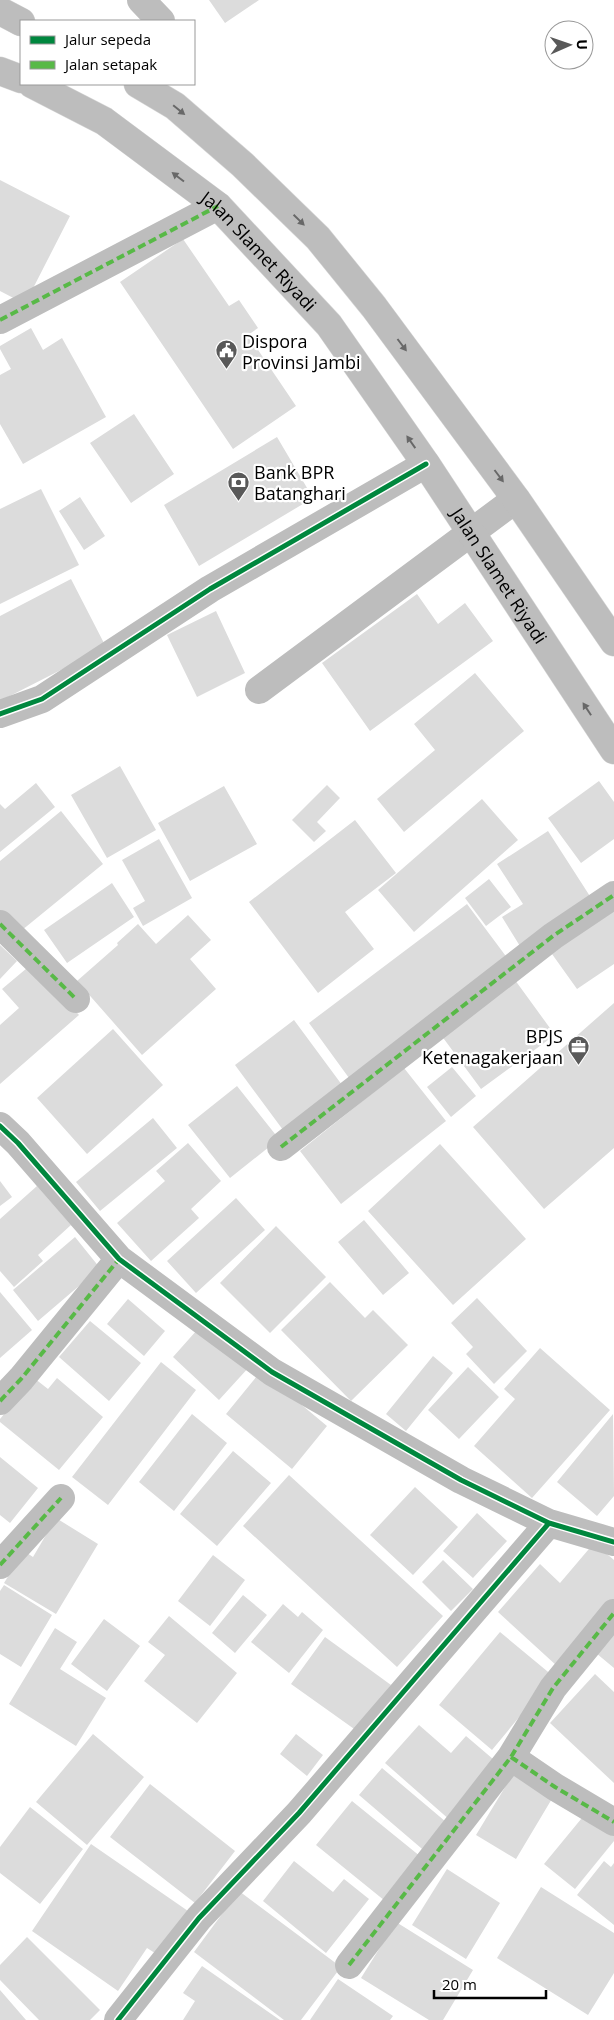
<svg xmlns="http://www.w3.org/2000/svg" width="614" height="2020" font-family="'Open Sans',sans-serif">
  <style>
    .building { fill: #dcdcdc }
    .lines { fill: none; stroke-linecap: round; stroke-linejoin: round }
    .major-casing { stroke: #dbdbdb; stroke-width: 29 }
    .minor { stroke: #bdbdbd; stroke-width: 28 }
    .major { stroke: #bdbdbd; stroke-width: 28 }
    .quiet { stroke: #58b947; stroke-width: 4; stroke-dasharray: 8 4; stroke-linecap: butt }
    .cycleway-casing { stroke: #fff; stroke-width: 8 }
    .cycleway { stroke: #00873e; stroke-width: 5 }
    .oneway { fill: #686868 }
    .labels { text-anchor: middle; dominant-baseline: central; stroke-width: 4.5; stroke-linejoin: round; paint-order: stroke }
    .street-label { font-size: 18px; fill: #000; stroke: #fff }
    .poi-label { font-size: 18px; fill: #000; stroke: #fff; text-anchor: start }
  </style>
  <rect width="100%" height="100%" fill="#fff"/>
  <path class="building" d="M 209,0 L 259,0 L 225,23 Z
    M 0,180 L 70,216 L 25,304 L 0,291 Z
    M 183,239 L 229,306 L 239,300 L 258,328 L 248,335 L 296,406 L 233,449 L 120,282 Z
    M 31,328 L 43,350 L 62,338 L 106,417 L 23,464 L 0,424 L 0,375 L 11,369 L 0,349 L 0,346 Z
    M 134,414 L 174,474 L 131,503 L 90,443 Z
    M 277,437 L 313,498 L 199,566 L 164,505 Z
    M 41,489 L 79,565 L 0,604 L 0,509 Z
    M 80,497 L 105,536 L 84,550 L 59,511 Z
    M 71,579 L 106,647 L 0,701 L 0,616 Z
    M 417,594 L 438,624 L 465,603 L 493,641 L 370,731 L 322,663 Z
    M 216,611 L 245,673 L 197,697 L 167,635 Z
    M 475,673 L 524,731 L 404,832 L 377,799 L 435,750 L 414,724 Z
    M 120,766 L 156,830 L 107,858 L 71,795 Z
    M 599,781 L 614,802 L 614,839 L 581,863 L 548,818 Z
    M 36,783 L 55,807 L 0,852 L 0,804 L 5,809 Z
    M 327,785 L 340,798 L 317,822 L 326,831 L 314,842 L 292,820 Z
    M 224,786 L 257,844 L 190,881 L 158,823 Z
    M 482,799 L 518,840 L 414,932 L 378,890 Z
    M 61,811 L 103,864 L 16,935 L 0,915 L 0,861 Z
    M 355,820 L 396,873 L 345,912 L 374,949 L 318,993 L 249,902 Z
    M 548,831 L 595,904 L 523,951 L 502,917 L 523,904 L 497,864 Z
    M 159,839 L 192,898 L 143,926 L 133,908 L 145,901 L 122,860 Z
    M 489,879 L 511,907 L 486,926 L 465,898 Z
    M 112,883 L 134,917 L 67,963 L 44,930 Z
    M 614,900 L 614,964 L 577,989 L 547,947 Z
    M 467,904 L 508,959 L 349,1078 L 309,1023 Z
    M 188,915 L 211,940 L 190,959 L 216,989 L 142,1055 L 77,981 L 118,945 L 117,943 L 138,924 L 156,944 Z
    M 0,945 L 17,961 L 0,979 Z
    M 33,963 L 79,1015 L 0,1084 L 0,1025 L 19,1008 L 2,989 Z
    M 515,980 L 555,1035 L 481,1089 L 441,1035 Z
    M 614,1003 L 614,1148 L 544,1209 L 473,1127 Z
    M 294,1020 L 345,1089 L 286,1134 L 235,1065 Z
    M 113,1029 L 163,1085 L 87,1154 L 37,1098 Z
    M 452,1067 L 476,1096 L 451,1117 L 427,1087 Z
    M 404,1068 L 446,1121 L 341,1204 L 300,1151 Z
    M 237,1086 L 279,1139 L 230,1178 L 188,1125 Z
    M 153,1118 L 177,1148 L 100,1211 L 76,1182 Z
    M 188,1143 L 221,1181 L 191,1209 L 199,1218 L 151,1261 L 117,1223 L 165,1181 L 156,1171 Z
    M 440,1144 L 526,1239 L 453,1305 L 368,1211 Z
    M 0,1181 L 12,1197 L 0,1206 Z
    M 37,1186 L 71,1225 L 38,1255 L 43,1261 L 14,1287 L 0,1271 L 0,1219 Z
    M 236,1198 L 265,1230 L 196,1293 L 167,1261 Z
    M 364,1220 L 409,1273 L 383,1295 L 338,1242 Z
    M 276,1226 L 326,1277 L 270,1333 L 220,1283 Z
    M 75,1237 L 100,1268 L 38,1321 L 13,1290 Z
    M 330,1282 L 365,1318 L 373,1310 L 408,1345 L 351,1401 L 281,1330 Z
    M 0,1292 L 32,1330 L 0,1358 Z
    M 477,1298 L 527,1351 L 494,1384 L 466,1354 L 473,1347 L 451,1323 Z
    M 128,1299 L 165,1331 L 144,1356 L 107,1324 Z
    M 90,1321 L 141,1363 L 109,1401 L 59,1357 Z
    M 197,1330 L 250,1366 L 219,1400 L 173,1357 Z
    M 540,1348 L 610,1410 L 532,1498 L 474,1446 L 515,1399 L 504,1389 Z
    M 433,1356 L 453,1373 L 406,1431 L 386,1414 Z
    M 161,1362 L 196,1390 L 108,1505 L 72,1477 Z
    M 468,1367 L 499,1397 L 459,1439 L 428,1410 Z
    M 261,1371 L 327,1426 L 292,1469 L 226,1414 Z
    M 34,1378 L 48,1389 L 57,1378 L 103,1417 L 59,1470 L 0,1422 L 0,1419 Z
    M 192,1414 L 227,1443 L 174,1511 L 139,1482 Z
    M 613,1414 L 614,1496 L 597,1516 L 557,1482 Z
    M 233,1451 L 271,1483 L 217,1546 L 180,1514 Z
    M 0,1457 L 38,1488 L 10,1523 L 0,1515 Z
    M 289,1475 L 443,1616 L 397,1667 L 243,1526 Z
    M 415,1487 L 458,1527 L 413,1575 L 370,1535 Z
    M 477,1513 L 507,1541 L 473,1578 L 443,1551 Z
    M 56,1518 L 98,1544 L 56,1614 L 4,1583 L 24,1551 L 33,1557 Z
    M 594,1543 L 614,1560 L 614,1600 L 557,1666 L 498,1612 L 540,1564 L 560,1583 Z
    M 213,1555 L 245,1580 L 210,1626 L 178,1601 Z
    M 443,1560 L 473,1589 L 451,1611 L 422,1582 Z
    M 4,1585 L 52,1615 L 21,1667 L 0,1654 L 0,1591 Z
    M 243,1595 L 267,1615 L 235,1653 L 212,1633 Z
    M 283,1604 L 298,1617 L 302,1612 L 323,1630 L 289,1673 L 251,1642 Z
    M 169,1616 L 237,1673 L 197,1723 L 144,1681 L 165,1655 L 148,1642 Z
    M 104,1619 L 140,1646 L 107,1691 L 71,1664 Z
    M 55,1628 L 77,1642 L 60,1669 L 106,1698 L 76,1746 L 9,1704 Z
    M 614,1631 L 614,1668 L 596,1653 Z
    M 500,1632 L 553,1676 L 492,1750 L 439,1705 Z
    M 325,1637 L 391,1685 L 357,1731 L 291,1684 Z
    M 595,1674 L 614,1692 L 614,1783 L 550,1723 Z
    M 419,1725 L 451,1753 L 466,1736 L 500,1765 L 451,1821 L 385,1763 Z
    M 93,1734 L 144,1777 L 87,1845 L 36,1802 Z
    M 296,1734 L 323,1755 L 307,1776 L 280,1754 Z
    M 382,1768 L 452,1827 L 428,1854 L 359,1795 Z
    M 516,1769 L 556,1792 L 516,1859 L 476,1835 Z
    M 150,1784 L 235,1851 L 195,1903 L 110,1837 Z
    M 352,1801 L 426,1861 L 390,1905 L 316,1845 Z
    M 30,1807 L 83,1849 L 40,1904 L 0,1873 L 0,1847 Z
    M 586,1813 L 614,1836 L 614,1841 L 575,1889 L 544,1864 Z
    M 91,1844 L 188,1911 L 158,1955 L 147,1948 L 118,1991 L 32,1931 Z
    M 294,1861 L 333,1892 L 344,1879 L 369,1899 L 326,1953 L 263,1901 Z
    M 604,1861 L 611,1867 L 614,1863 L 614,1925 L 577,1895 Z
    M 447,1869 L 500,1903 L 466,1959 L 412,1925 Z
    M 541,1887 L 614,1933 L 614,1973 L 588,2015 L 497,1958 Z
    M 239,1891 L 341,1967 L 301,2020 L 284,2020 L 194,1952 Z
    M 396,1922 L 473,1970 L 443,2020 L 429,2020 L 361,1978 Z
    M 27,1937 L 100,2010 L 90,2020 L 39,2020 L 0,1980 L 0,1965 Z
    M 202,1966 L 280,2020 L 183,2020 L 195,2001 L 183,1993 Z
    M 338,1979 L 393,2016 L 390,2020 L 310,2020 Z
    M 0,1990 L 26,2020 L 0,2020 Z"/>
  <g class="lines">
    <defs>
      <g id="major">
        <path d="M 0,11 L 21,22"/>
        <path d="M 0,71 L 21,79"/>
        <path id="s1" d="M 32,84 L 104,121 L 218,206 L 329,325 L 426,464 L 614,750"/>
        <path d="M 138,84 L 175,106 L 243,165 L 318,238 L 374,307 L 516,499 L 614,642"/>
      </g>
    </defs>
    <use href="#major" class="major-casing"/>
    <path class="minor" d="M 141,0 L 161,21
      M 0,320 L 218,206
      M 259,690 L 516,499
      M 0,714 L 42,699 L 210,589 L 426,464
      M 0,924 L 76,999
      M 0,1126 L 18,1143 L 119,1259 L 272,1372 L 461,1480 L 549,1523 L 614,1542
      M 281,1147 L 553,936 L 614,895
      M 0,1401 L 21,1379 L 119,1259
      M 0,1565 L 61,1498
      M 511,1757 L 555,1787 L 614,1822
      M 349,1965 L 511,1757 L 553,1688 L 614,1613
      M 118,2020 L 199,1918 L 299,1813 L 549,1523"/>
    <use href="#major" class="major"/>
    <path class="quiet" d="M 0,320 L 218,206
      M 0,924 L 76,999
      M 281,1147 L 553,936 L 614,895
      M 0,1401 L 21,1379 L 119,1259
      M 0,1565 L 61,1498
      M 511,1757 L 555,1787 L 614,1822
      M 349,1965 L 511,1757 L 553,1688 L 614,1613"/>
    <defs>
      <path id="cycleway" d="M 0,714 L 42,699 L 210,589 L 426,464
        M 0,1126 L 18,1143 L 119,1259 L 272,1372 L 461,1480 L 549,1523 L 614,1542
        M 118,2020 L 199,1918 L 299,1813 L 549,1523"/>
    </defs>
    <use href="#cycleway" class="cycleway-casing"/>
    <use href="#cycleway" class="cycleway"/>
  </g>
  <defs><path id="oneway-solid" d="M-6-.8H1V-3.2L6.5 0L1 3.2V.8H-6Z" transform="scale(1.25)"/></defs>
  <g class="oneway">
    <use href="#oneway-solid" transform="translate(179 110) rotate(39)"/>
    <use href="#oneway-solid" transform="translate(178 177) rotate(-143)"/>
    <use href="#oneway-solid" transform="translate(299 220) rotate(44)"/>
    <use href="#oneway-solid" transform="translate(402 345) rotate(53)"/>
    <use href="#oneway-solid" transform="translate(411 442) rotate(-125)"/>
    <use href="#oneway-solid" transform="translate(499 476) rotate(53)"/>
    <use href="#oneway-solid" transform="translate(587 709) rotate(-123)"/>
  </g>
  <defs>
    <symbol id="civic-pin" viewBox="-11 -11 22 30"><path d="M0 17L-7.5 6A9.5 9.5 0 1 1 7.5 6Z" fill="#595959" stroke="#fff"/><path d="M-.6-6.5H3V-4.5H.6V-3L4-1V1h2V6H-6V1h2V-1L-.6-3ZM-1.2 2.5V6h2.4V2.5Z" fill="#fff"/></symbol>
    <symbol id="bank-pin" viewBox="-11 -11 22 30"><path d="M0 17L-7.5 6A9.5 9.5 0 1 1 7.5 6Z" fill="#595959" stroke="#fff"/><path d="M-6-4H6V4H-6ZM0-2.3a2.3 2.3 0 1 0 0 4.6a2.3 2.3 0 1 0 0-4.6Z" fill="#fff"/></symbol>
    <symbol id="office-pin" viewBox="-11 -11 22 30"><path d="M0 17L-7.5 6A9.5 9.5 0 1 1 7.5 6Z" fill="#595959" stroke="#fff"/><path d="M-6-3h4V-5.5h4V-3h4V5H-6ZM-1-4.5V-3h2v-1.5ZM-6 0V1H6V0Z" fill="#fff"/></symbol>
  </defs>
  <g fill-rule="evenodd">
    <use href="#civic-pin" x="214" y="338" width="25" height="34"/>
    <use href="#bank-pin" x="226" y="470" width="25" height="34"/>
    <use href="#office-pin" x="566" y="1034" width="25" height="34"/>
  </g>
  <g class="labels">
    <g class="street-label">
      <text stroke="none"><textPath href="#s1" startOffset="284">Jalan Slamet Riyadi</textPath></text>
      <text stroke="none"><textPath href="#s1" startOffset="689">Jalan Slamet Riyadi</textPath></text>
    </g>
    <g class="poi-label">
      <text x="242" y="341">Dispora<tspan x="242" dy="21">Provinsi Jambi</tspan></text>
      <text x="254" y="472">Bank BPR<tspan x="254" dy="21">Batanghari</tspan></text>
      <text x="563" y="1036" text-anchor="end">BPJS<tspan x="563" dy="21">Ketenagakerjaan</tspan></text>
    </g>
  </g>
  <rect x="20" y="20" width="175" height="65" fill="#ffffff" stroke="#999999"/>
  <rect x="30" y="36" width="25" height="8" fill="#00873e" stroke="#999999"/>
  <text x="65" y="45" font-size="15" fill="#000000">Jalur sepeda</text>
  <rect x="30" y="61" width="25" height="8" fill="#58b947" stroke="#999999"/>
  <text x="65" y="70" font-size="15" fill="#000000">Jalan setapak</text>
  <g transform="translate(569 45) rotate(88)"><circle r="24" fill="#ffffff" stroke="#999999"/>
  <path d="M0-4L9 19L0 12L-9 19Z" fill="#595959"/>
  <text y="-8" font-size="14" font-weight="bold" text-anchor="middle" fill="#000000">U</text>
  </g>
  <path d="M434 1990v8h112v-8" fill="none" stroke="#000000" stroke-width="2.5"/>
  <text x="442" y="1990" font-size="15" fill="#000000" stroke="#ffffff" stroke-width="4" paint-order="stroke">20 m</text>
</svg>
